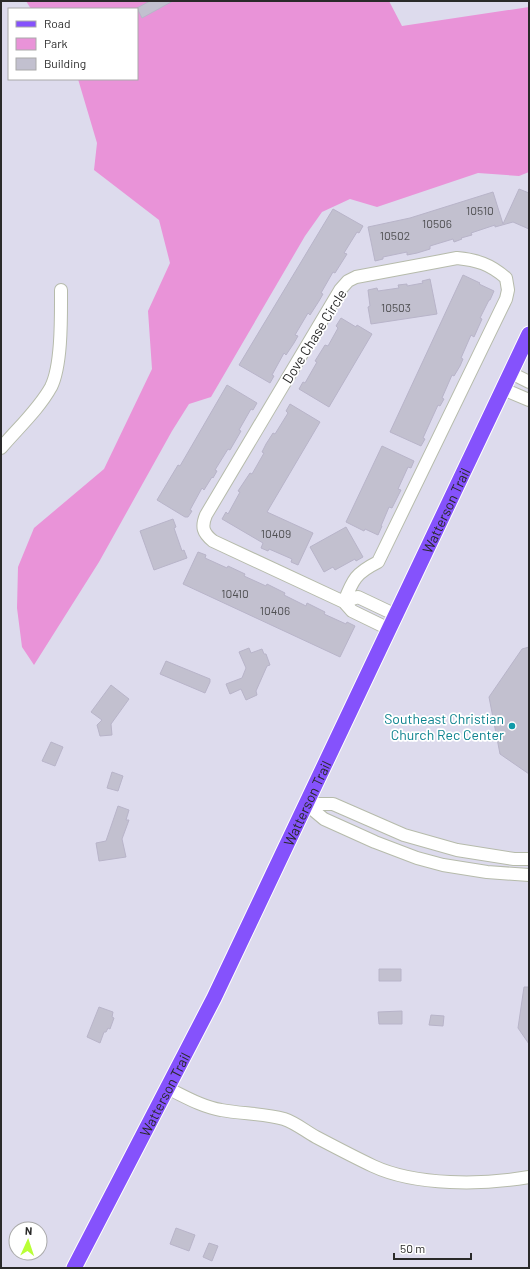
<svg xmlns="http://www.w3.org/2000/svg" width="530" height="1269" font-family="Barlow,sans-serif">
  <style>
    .green { fill: #e993d8 }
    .building { fill: #c2c0cf; stroke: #b8b4c9 }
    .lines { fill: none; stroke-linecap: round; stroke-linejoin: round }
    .minor-casing { stroke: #b6bbab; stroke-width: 14 }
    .major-casing { stroke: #fff; stroke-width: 17 }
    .minor { stroke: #fff; stroke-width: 12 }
    .major { stroke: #8552fc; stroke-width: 15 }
    .culture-dot { fill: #0f9aa8; stroke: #fff; stroke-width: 1.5 }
    .labels { text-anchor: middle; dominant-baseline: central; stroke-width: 3.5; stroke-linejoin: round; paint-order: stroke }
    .number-label { font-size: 12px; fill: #505053 }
    .street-label { font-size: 14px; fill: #2a2a2a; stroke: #fff }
    .culture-label { font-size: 14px; fill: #0d838f; stroke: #fff; text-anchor: end }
  </style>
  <rect width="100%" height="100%" fill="#dddbed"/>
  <path class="green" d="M 26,1 L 389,1 L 402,26 L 529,7 L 529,172 L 519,176 L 478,173 L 377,207 L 350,199 L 322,212 L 305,236 L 211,397 L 189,404 L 172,431 L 99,562 L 34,665 L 22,647 L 17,608 L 18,567 L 34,528 L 104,469 L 152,369 L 148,311 L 170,263 L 159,220 L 94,170 L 97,143 L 78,79 L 137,79 L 137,9 L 31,9 Z"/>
  <path class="building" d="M 150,1 L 173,1 L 142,18 L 137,8 Z
    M 519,189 L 529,193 L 529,229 L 513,222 L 495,227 L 495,225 L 471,233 L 472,235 L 461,238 L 462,239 L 454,242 L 453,239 L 430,246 L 430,249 L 417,253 L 407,255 L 407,252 L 383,257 L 383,259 L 375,261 L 368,227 L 410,218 L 493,192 L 503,224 Z
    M 333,209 L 363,226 L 359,233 L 357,232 L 344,253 L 347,254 L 335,273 L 333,272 L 321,293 L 323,294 L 319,301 L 310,315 L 308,313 L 295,335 L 298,336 L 294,343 L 286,355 L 284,353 L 272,375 L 274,376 L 270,383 L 239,365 Z
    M 463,275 L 480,283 L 479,284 L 494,291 L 490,300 L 489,300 L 480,318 L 482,319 L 474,337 L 471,335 L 461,358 L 463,359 L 460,366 L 454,376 L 452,375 L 442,398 L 444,399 L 440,406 L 438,405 L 423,438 L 425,439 L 421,446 L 390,432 Z
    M 430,279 L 437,314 L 371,324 L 368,307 L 370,306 L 368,290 L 377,288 L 378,291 L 399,288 L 398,285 L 407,284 L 407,286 L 423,283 L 422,281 Z
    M 341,318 L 356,327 L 357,325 L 372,334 L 329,407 L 299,389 L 303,382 L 305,383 L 317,362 L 315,361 L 325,345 L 328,346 L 338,328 L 336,326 Z
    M 227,385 L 257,403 L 253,410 L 251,409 L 239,430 L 241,431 L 237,438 L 230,450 L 228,449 L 215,470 L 217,471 L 213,478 L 212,477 L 204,490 L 202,488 L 190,510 L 192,511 L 188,517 L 185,517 L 157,500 L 178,465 L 180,466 Z
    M 290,404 L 320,422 L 267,512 L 313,533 L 298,565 L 291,562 L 292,559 L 269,549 L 268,551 L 261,548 L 263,543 L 222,519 L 226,512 L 228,514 L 240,492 L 238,491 L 250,473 L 252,474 L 264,453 L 262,452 L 266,444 L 273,433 L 275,434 L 288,413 L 286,411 Z
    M 382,446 L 414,461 L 411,468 L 408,467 L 398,489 L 401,490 L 392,508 L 389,507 L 381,526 L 382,526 L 378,535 L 365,529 L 364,531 L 346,522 Z
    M 173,519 L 176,527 L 174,528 L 182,551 L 184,550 L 187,558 L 154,570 L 140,531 Z
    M 346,527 L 363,557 L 356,561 L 355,559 L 335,570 L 333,567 L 324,572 L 310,547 Z
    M 198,552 L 206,555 L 205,558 L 227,568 L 228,566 L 245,574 L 244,576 L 266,586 L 267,584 L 285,593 L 284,595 L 306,606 L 307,603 L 325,612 L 324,614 L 346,624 L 347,622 L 355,626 L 340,657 L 183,584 Z
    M 529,647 L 529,774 L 500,754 L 489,697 L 522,649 Z
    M 249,648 L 251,653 L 262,649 L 264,654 L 266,654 L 270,665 L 267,666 L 256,691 L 257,695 L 246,700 L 241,689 L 230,694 L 226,684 L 242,678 L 246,668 L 239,652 Z
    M 166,661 L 210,679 L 210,682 L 205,693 L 160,674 Z
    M 111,685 L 129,699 L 111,724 L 112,735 L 100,736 L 97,725 L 102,720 L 91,712 Z
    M 51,742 L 63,747 L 55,766 L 42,761 Z
    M 112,772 L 123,776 L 118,791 L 107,788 Z
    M 118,806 L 129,810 L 126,820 L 129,820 L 122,839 L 126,857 L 99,861 L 96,843 L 106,841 Z
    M 379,969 L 401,969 L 401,981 L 379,981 Z
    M 524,987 L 529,987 L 529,1044 L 518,1028 Z
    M 99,1007 L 113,1012 L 112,1017 L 114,1018 L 110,1029 L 108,1028 L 106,1032 L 104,1032 L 100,1043 L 87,1037 Z
    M 402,1011 L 402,1024 L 379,1024 L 378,1012 Z
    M 431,1015 L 444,1016 L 443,1026 L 429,1025 Z
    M 176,1228 L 195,1235 L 189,1251 L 170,1244 Z
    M 209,1243 L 218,1246 L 212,1261 L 203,1257 Z"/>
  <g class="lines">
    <defs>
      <path id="minor" d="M 457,258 C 477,260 490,264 506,278 L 508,290 L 506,299 L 378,562 C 356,573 353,579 344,602 L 213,541 C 203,533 201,527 206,515 L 340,290 L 348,281 L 356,277 Z
        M 511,373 L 529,382
        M 503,389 L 529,400
        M 1,448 C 17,429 39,409 51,387 C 62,365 61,316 61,290
        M 389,629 L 352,611 L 344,602 L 358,597 L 396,615
        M 306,804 L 324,819 L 375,842 L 417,858 L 443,865 L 487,872 L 529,875
        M 306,804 L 333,804 L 404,835 L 457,850 L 514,859 L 529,859
        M 167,1088 C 184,1096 202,1107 221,1110 C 241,1114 264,1113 284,1119 C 296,1123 305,1131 316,1137 C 335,1147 354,1157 373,1166 C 416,1186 483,1185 529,1177"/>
      <g id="major">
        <path id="s1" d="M 74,1268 L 214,998 L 529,334"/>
      </g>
    </defs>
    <use href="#minor" class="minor-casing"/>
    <use href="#major" class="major-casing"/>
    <use href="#minor" class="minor"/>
    <use href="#major" class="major"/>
  </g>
  <circle class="culture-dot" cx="512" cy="726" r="4"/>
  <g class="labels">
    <g class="number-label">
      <text x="480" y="210">10510</text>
      <text x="437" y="223">10506</text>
      <text x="395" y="235">10502</text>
      <text x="396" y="307">10503</text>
      <text x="276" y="533">10409</text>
      <text x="235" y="593">10410</text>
      <text x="275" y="610">10406</text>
    </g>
    <g class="street-label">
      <text transform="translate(314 336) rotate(-58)">Dove Chase Circle</text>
      <text stroke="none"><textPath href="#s1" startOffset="844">Watterson Trail</textPath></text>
      <text stroke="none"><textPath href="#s1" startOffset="520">Watterson Trail</textPath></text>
      <text stroke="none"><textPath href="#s1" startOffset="196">Watterson Trail</textPath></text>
    </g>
    <g class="culture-label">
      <text x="504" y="718">Southeast Christian<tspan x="504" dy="16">Church Rec Center</tspan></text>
    </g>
  </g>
  <rect width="530" height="1269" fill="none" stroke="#2a2a2a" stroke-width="4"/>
  <rect x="8" y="8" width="130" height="72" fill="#ffffff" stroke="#aaaaaa"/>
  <rect x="16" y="21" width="20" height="6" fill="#8552fc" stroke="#aaaaaa"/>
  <text x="44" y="28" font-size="12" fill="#2a2a2a">Road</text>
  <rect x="16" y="38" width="20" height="12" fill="#e993d8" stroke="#aaaaaa"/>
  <text x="44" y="48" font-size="12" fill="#2a2a2a">Park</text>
  <rect x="16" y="58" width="20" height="12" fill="#c2c0cf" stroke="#aaaaaa"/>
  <text x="44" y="68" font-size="12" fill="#2a2a2a">Building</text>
  <g transform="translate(28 1241) rotate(3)"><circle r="19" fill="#ffffff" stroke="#aaaaaa"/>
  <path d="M0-3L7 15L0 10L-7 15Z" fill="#b9ff36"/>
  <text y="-6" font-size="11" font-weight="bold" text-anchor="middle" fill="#2a2a2a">N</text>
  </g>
  <path d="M394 1253v6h77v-6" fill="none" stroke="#2a2a2a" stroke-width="2"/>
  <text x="400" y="1253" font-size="12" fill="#2a2a2a" stroke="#ffffff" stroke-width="3" paint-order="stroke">50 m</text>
</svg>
